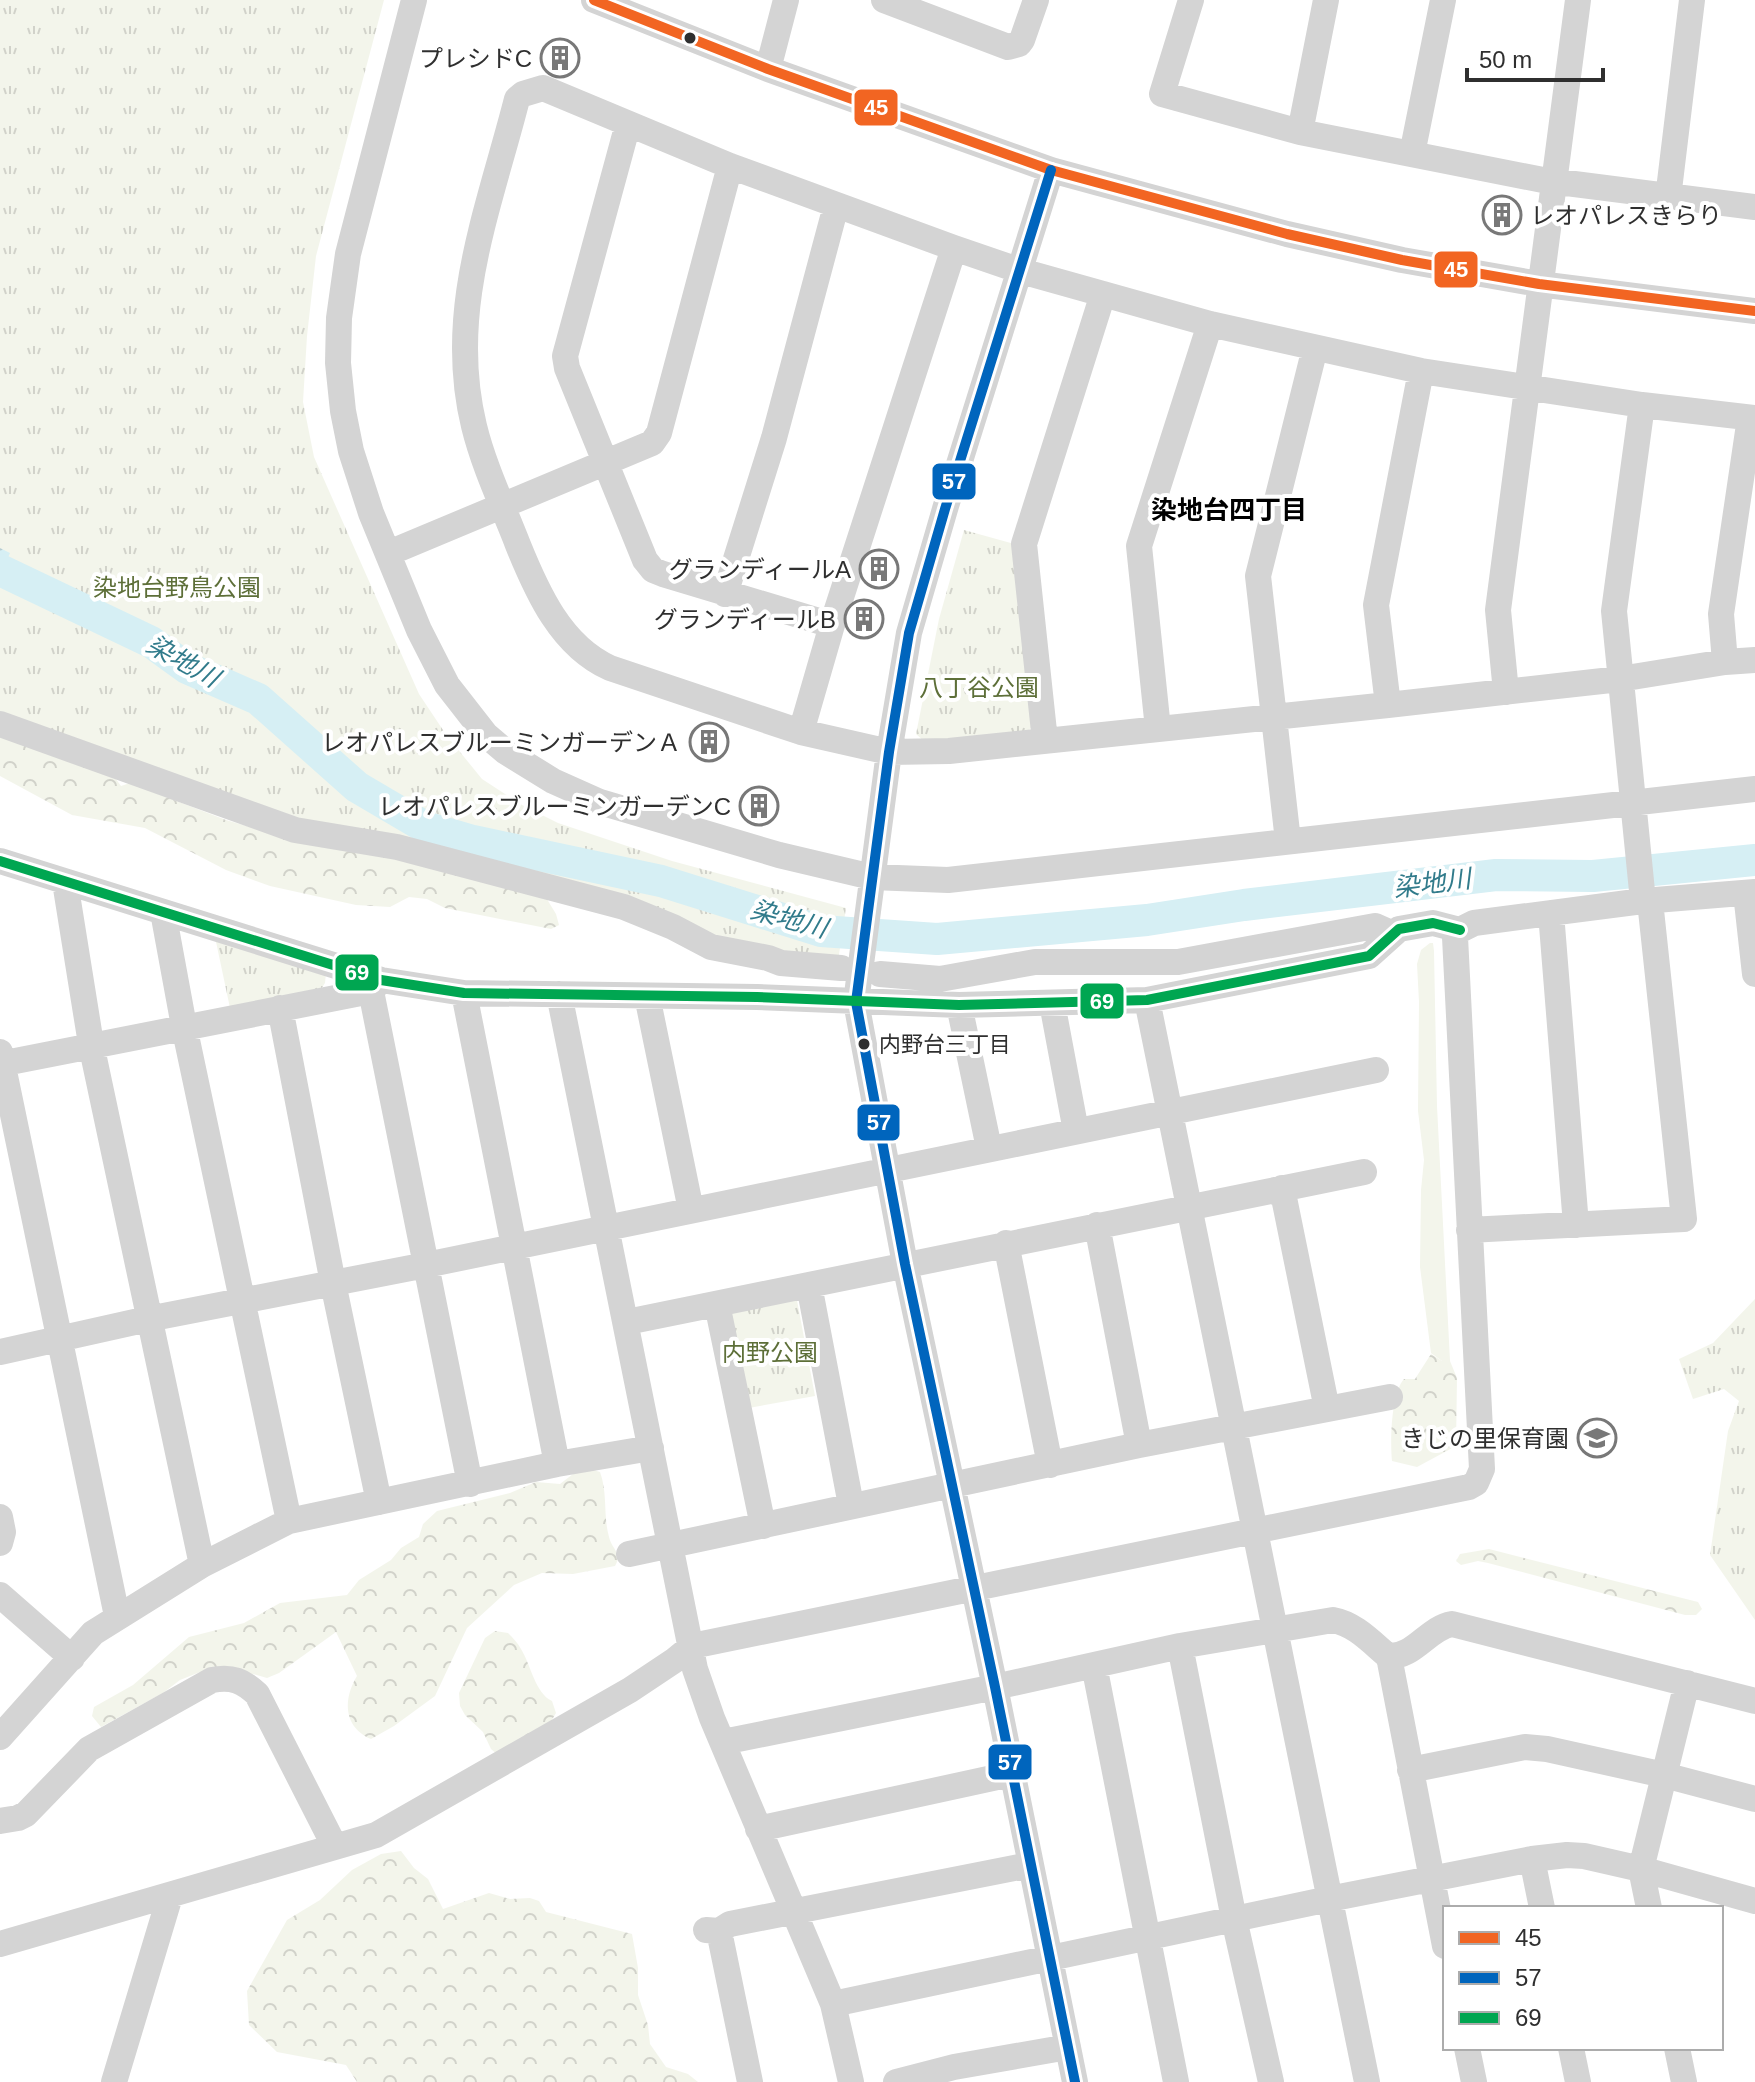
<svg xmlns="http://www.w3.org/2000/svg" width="1755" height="2082" font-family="Helvetica,'Noto Sans JP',sans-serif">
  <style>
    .grass { fill: #f3f5eb }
    .forest { fill: url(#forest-crowns) }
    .park { fill: url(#park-tufts) }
    .water { fill: url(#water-waves) }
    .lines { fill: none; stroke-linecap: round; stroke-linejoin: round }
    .river { stroke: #d6eff4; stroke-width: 32 }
    .minor { stroke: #d4d4d4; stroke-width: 26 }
    .bus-1-casing { stroke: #fff; stroke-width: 16 }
    .bus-2-casing { stroke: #fff; stroke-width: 16 }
    .bus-3-casing { stroke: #fff; stroke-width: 16 }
    .bus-1 { stroke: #f26522; stroke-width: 10 }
    .bus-2 { stroke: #0065bd; stroke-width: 10 }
    .bus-3 { stroke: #00a651; stroke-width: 10 }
    .bus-dot { fill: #2f2f2f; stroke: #fff; stroke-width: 3 }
    .labels { text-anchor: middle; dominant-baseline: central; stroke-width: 8; stroke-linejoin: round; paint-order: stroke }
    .bus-label { font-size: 22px; fill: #2f2f2f; stroke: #fff; text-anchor: start }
    .poi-label { font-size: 24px; fill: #2f2f2f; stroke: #fff; text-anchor: end }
    .park-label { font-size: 24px; fill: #5d6f38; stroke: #fff }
    .neighbourhood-label { font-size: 26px; font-weight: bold; fill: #000; stroke: #fff }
    .water-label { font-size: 26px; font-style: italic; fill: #317b8b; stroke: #fff }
    .line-badge { stroke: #fff; stroke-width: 3 }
    .badge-label { font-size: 22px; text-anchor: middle; font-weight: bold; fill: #fff }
  </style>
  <defs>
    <pattern id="forest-crowns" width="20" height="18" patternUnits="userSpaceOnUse" patternTransform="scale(2)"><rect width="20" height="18" fill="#f3f5eb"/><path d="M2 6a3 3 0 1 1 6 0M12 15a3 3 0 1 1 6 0" fill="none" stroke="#d1d2ca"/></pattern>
    <pattern id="park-tufts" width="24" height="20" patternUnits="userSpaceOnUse" patternTransform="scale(2)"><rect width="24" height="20" fill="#f3f5eb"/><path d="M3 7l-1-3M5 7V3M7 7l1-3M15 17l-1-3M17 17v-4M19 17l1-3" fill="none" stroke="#d1d2ca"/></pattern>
    <pattern id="water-waves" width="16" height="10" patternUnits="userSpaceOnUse" patternTransform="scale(2)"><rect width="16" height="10" fill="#d6eff4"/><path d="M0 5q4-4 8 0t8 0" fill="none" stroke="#b8cdd2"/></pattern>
  </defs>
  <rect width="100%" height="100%" fill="#fff"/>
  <path class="grass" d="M 1430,943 L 1433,943 L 1434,951 L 1437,1106 L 1450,1361 L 1442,1361 L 1431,1353 L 1420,1267 L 1421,1190 L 1424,1160 L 1418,1111 L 1419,1002 L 1417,964 L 1421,950 Z"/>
  <path class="forest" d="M 0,731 L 110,771 L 121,786 L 130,783 L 226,820 L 287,838 L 395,855 L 542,891 L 556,914 L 559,925 L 551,929 L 445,908 L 427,899 L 409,897 L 390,907 L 356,905 L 270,886 L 226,870 L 145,828 L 72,815 L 0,776 Z
    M 1431,1354 L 1442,1361 L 1450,1361 L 1457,1378 L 1456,1446 L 1417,1467 L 1392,1461 C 1390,1442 1391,1393 1404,1379 L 1415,1379 Z
    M 587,1468 L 600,1472 C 608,1494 603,1516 609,1537 C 612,1550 623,1553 615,1566 L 573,1574 L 542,1573 L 514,1585 L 467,1628 L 435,1696 L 394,1726 L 371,1739 C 343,1727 343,1699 357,1676 L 336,1632 L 279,1673 L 267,1678 L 253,1674 L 200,1672 L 180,1680 L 163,1693 L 101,1727 L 92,1716 L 94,1707 L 133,1685 L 189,1637 L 244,1623 L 280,1603 L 347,1595 L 359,1580 L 391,1560 L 401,1548 L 419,1537 L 423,1524 L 437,1511 L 510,1493 L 536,1482 L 560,1484 L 573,1474 Z
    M 1489,1549 L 1686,1599 L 1698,1602 L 1702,1609 L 1696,1615 L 1685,1615 L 1488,1563 L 1478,1561 L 1461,1565 L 1456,1561 L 1460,1554 Z
    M 495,1631 L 508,1633 C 513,1638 518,1643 521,1649 C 531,1665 535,1693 552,1701 L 556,1713 L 550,1723 L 499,1756 L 491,1749 L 483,1732 L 465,1715 L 460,1706 L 459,1693 L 485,1638 Z
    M 401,1851 L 414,1868 L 428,1879 L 443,1909 L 489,1893 L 510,1899 L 530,1898 L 539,1901 L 546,1912 L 632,1934 L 638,1968 L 638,1995 L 648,2025 L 650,2044 L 666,2067 L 688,2074 L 698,2082 L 357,2082 L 346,2065 L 277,2052 L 249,2025 L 247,1991 L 287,1920 L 320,1900 L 352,1870 L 381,1854 Z"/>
  <path class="park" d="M 0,0 L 384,0 L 316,256 L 307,336 L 303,402 L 314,457 L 419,694 L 447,736 L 482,779 L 522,805 L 558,823 L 672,861 L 846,908 L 838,961 L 776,954 L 293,821 L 0,713 Z
    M 964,530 L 1018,545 L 1035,723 L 1025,735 L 926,743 L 916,734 L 939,619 Z
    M 215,937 L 326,973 L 325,983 L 321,989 L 230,1008 Z
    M 796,1295 L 815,1396 L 743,1409 L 724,1309 Z
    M 1755,1299 L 1755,1620 L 1710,1555 L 1728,1431 L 1739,1401 L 1724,1389 L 1693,1399 L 1679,1359 L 1713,1343 Z"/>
  <path class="water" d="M 0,548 L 10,553 L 7,560 L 90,603 L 83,616 L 2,575 L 0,577 Z"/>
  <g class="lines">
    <path class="river" d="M 0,570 L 151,642 L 187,668 L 258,699 L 357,787 L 425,827 L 473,841 L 661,881 L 821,931 L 937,939 L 1147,920 L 1244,905 L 1496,875 L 1593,876 L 1755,860"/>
    <path class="minor" d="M 414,0 L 348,254 L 339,318 L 338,363 L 343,411 L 351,451 L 371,513 L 419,630 L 447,685 L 486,735 L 506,752 L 553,781 L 600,802 L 779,855 L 872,877 L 948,880 L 1755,789
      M 594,0 L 768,69 L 1051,170 L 1287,234 L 1402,260 L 1539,284 L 1755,311
      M 884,0 L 1008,47 L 1019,44 L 1022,40 L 1036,0
      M 1191,0 L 1162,94 L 1300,132 L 1543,180 L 1755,207
      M 768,69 L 786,0
      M 628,124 L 565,356 L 567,368 L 645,560 L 653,570 L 663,574 L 832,625
      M 1300,132 L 1326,0
      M 1412,154 L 1443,0
      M 1051,170 L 945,509 L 909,633 L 889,752 L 856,1002 L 905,1264 L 995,1687 L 1075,2082
      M 1668,198 L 1692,0
      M 1642,405 L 1614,611 L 1643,901
      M 1755,418 L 1642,405 L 1421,371 L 1210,324 L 1021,271 L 954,248 L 730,166 L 543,88 L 523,94 L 517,99 C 489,209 446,311 474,426 C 484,467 503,506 518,545 C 537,592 561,646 610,668 L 801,732 L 889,752 L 949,751 L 1388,705 L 1620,679 L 1725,662 L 1755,660
      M 389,553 L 652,443 L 659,433 L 730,166
      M 725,594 L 774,438 L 836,206
      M 1725,662 L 1721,614 L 1750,418
      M 1506,692 L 1498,610 L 1578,0
      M 1388,705 L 1376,605 L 1421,371
      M 0,724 L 295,830 L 397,847 L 624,907 L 673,927 L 711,947 L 768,958 L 781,963 L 841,968
      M 1158,729 L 1139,546 L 1210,324
      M 801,732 L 832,625 L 954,248
      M 1045,741 L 1024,544 L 1103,294
      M 1288,841 L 1258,576 L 1315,348
      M 0,861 L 381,980 L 464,993 L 757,997 L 959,1005 L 1147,1000 L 1369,956 L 1399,929 L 1433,923 L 1460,930
      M 65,882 L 91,1044 L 202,1565
      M 1746,893 L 1755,974
      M 163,912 L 184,1026 L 289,1521
      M 1551,913 L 1576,1225
      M 880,974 L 940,979 L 1035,962 L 1178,962 L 1375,926 L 1393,934
      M 371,991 L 470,1484
      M 464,993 L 557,1464
      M 559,994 L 695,1669 L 712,1718 L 833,2004 L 851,2082
      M 647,996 L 691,1210
      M 1147,1000 L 1367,2082
      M 1052,1003 L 1076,1131
      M 959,1005 L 989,1148
      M 280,1008 L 333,1283 L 379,1502
      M 0,1052 L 117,1616
      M 0,1064 L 371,991 L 381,980
      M 1282,1188 L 1327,1409
      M 1097,1225 L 1139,1445
      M 1469,1230 L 1684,1219 L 1650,901
      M 1006,1243 L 1050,1465
      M 809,1285 L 851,1505
      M 717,1304 L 763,1526
      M 627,1322 L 1364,1172
      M 0,1352 L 148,1319 L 426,1265 L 1376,1070
      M 0,1517 L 3,1532 L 0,1543
      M 629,1554 L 1139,1445 L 1390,1397
      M 0,1595 L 72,1658
      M 1180,1646 L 1234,1919 L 1271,2082
      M 1388,1656 C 1414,1658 1428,1628 1452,1624 L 1755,1701
      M 1094,1665 L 1176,2082
      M 0,1737 L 93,1633 L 202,1565 L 289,1521 L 557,1464 L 651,1448
      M 723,1742 L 995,1687 L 1180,1646 L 1333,1620 C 1355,1624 1371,1642 1388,1656 L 1390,1662 L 1445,1946
      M 1410,1770 L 1525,1747 L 1547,1749 L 1664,1775 L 1755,1799
      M 0,1821 L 18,1818 L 26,1814 L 89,1749 L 212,1680 C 232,1676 243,1681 257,1694 L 335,1847
      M 758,1829 L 1011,1774
      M 1532,1859 L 1542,1908
      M 1649,1908 L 1641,1869 L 1687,1683
      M 706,1930 L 719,1931 L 730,1924 L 1030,1865
      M 719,1931 L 750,2082
      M 0,1944 L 376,1835 L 630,1690 L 675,1660 L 692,1646 L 1469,1487 L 1476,1483 L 1482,1469 L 1455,937 L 1460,930 L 1474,923 L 1643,901 L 1755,892
      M 833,2004 L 1329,1899 L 1532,1859 L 1567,1855 L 1584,1856 L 1641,1869 L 1755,1901
      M 1467,2048 L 1474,2082
      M 1571,2048 L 1578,2082
      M 1677,2048 L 1684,2082
      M 114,2082 L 170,1896
      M 896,2082 L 954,2067 L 1068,2047"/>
    <defs>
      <path id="bus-1" d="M 594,0 L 768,69 L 1051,170 L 1287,234 L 1402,260 L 1539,284 L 1755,311"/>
      <path id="bus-2" d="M 1051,170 L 945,509 L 909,633 L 889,752 L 856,1002 L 905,1264 L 995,1687 L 1075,2082"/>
      <path id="bus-3" d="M 0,861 L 381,980 L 464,993 L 757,997 L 959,1005 L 1147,1000 L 1369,956 L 1399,929 L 1433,923 L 1460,930"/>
    </defs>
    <use href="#bus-1" class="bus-1-casing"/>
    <use href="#bus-2" class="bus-2-casing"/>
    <use href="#bus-3" class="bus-3-casing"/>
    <use href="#bus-1" class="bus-1"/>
    <use href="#bus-2" class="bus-2"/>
    <use href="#bus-3" class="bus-3"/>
  </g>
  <defs>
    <symbol id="building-ring" viewBox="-11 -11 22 22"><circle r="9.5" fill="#fff" stroke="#787878" stroke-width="1.5"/><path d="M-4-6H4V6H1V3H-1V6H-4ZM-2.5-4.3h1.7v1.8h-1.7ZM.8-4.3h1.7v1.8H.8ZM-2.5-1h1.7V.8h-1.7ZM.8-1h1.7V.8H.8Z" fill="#787878"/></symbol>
    <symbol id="school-ring" viewBox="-11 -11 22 22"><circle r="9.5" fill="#fff" stroke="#787878" stroke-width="1.5"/><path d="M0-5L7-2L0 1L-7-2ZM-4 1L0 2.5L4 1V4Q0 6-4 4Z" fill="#787878"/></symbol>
  </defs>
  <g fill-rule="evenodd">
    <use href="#building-ring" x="538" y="36" width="44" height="44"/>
    <use href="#building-ring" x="1480" y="193" width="44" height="44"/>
    <use href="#building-ring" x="857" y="547" width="44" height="44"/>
    <use href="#building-ring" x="842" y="597" width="44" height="44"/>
    <use href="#building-ring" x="687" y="720" width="44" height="44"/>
    <use href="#building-ring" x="737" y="784" width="44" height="44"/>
    <use href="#school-ring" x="1575" y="1416" width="44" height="44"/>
  </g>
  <g class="bus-dot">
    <circle cx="690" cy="38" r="7"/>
    <circle cx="864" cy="1044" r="7"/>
  </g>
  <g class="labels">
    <g class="bus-label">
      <text x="879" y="1044">内野台三丁目</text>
    </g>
    <g class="poi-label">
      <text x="532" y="58">プレシドC</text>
      <text x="1530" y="215" text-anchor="start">レオパレスきらり</text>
      <text x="851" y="569">グランディールA</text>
      <text x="836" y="619">グランディールB</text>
      <text x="681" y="742">レオパレスブルーミンガーデンＡ</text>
      <text x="731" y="806">レオパレスブルーミンガーデンC</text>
      <text x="1569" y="1438">きじの里保育園</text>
    </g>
    <g class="park-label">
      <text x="177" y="587">染地台野鳥公園</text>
      <text x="979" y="687">八丁谷公園</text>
      <text x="770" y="1352">内野公園</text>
    </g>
    <g class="neighbourhood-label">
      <text x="1229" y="510">染地台四丁目</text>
    </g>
    <g class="water-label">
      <text transform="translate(183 661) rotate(29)">染地川</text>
      <text transform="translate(1432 883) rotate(-7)">染地川</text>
      <text transform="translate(789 919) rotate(15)">染地川</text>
    </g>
  </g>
  <g class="line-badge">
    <rect x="853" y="88" width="46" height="39" rx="8" fill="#f26522"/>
    <rect x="1433" y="250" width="46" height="39" rx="8" fill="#f26522"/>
    <rect x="931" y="462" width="46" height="39" rx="8" fill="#0065bd"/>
    <rect x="334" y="953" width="46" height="39" rx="8" fill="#00a651"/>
    <rect x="1079" y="982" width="46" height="38" rx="8" fill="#00a651"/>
    <rect x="856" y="1103" width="45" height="39" rx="8" fill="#0065bd"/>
    <rect x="987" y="1743" width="46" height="38" rx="8" fill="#0065bd"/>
  </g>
  <g class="badge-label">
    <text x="876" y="115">45</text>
    <text x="1456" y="277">45</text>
    <text x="954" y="489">57</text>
    <text x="357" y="980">69</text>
    <text x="1102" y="1009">69</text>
    <text x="879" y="1130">57</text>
    <text x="1010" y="1770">57</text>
  </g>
  <rect x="1443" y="1906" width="280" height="144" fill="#ffffff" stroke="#acacac" stroke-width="2"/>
  <rect x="1459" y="1932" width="40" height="12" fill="#f26522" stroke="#acacac" stroke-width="2"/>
  <text x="1515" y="1946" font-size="24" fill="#2f2f2f">45</text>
  <rect x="1459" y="1972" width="40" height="12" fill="#0065bd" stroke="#acacac" stroke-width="2"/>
  <text x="1515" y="1986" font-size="24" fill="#2f2f2f">57</text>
  <rect x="1459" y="2012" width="40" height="12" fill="#00a651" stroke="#acacac" stroke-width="2"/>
  <text x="1515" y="2026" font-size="24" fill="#2f2f2f">69</text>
  <path d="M1467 68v12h136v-12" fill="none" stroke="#2f2f2f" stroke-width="4"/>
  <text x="1479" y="68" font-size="24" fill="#2f2f2f" stroke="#ffffff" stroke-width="6" paint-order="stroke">50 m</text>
</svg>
